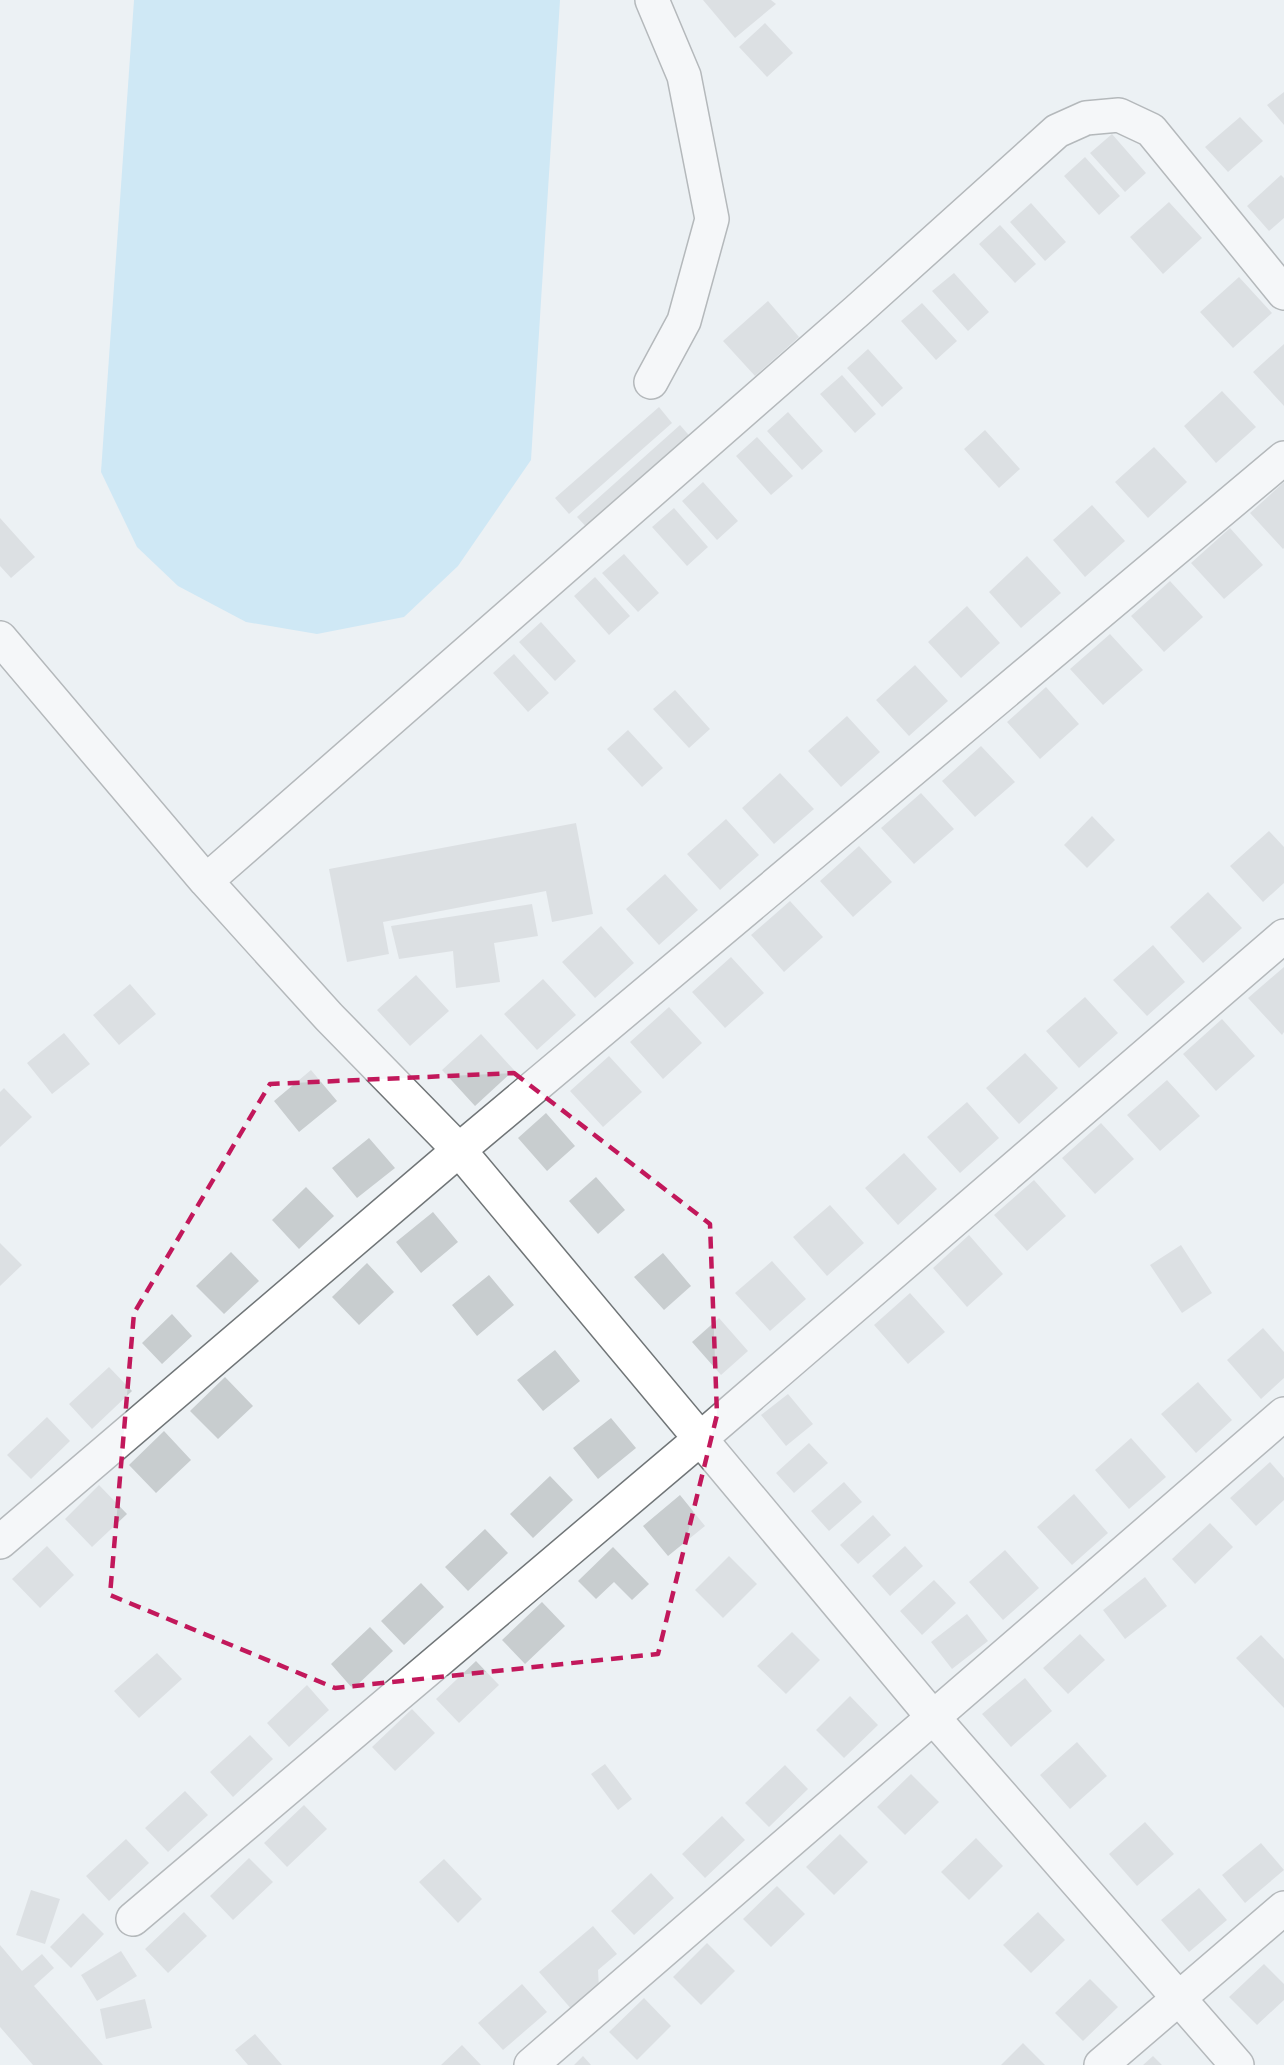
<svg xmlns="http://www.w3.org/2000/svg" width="1284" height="2065" font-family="'DejaVu Sans',sans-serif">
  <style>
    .green { fill: #abdef5 }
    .building { fill: #c8cdcf }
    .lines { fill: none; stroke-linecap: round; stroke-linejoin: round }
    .minor-casing { stroke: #707577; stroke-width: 36 }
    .minor { stroke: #fff; stroke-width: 33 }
    .marked { fill: none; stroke: #c2185b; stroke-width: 4.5; stroke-dasharray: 12 8; stroke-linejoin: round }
  </style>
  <rect width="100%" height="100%" fill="#ecf1f4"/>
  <path class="green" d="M 134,0 L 560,0 L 531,460 L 458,566 L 404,617 L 317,634 L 246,622 L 178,586 L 137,547 L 101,472 Z"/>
  <path class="building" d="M 703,0 L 771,0 L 776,4 L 735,38 Z
    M 765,23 L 793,53 L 767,77 L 739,47 Z
    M 1284,92 L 1284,125 L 1267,105 Z
    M 1240,117 L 1263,141 L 1228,172 L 1205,147 Z
    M 1112,134 L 1146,173 L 1125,192 L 1090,153 Z
    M 1085,157 L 1120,196 L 1099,215 L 1064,176 Z
    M 1281,175 L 1284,178 L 1284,218 L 1269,231 L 1247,206 Z
    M 1169,202 L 1202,238 L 1163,274 L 1130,237 Z
    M 1031,203 L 1066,242 L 1045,261 L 1010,222 Z
    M 1000,225 L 1036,264 L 1015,283 L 979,244 Z
    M 954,273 L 989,312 L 968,331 L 932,291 Z
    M 1239,277 L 1272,313 L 1233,348 L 1200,312 Z
    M 768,301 L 799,337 L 755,376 L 723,341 Z
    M 922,303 L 957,341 L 936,360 L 901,321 Z
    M 1284,344 L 1284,406 L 1253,372 Z
    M 868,349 L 903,388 L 882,407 L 847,368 Z
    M 842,375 L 876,414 L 855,433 L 820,394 Z
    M 1222,391 L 1256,427 L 1216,463 L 1184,426 Z
    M 659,407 L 672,423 L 569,514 L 555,498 Z
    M 788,412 L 823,451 L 802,470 L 767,431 Z
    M 680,425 L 694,441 L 591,532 L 577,517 Z
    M 985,430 L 1020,469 L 999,488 L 964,449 Z
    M 757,437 L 793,476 L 771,495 L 736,456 Z
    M 1154,447 L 1187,482 L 1148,518 L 1115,482 Z
    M 703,482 L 738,521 L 717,540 L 682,501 Z
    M 1284,482 L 1284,548 L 1283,549 L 1250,513 Z
    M 1092,505 L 1125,541 L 1085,577 L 1053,540 Z
    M 674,508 L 708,547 L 687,566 L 652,527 Z
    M 0,518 L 35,557 L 11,578 L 0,566 Z
    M 1230,528 L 1263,565 L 1224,599 L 1191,563 Z
    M 624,554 L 659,593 L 638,612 L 602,573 Z
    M 1027,556 L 1061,593 L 1021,628 L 989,592 Z
    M 595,577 L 630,616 L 609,635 L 574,596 Z
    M 1170,581 L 1203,617 L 1164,652 L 1131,616 Z
    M 967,606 L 1000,643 L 961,678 L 928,642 Z
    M 541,622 L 576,661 L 555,681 L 519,642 Z
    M 1110,634 L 1143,670 L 1103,705 L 1070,669 Z
    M 514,654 L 549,693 L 528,712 L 493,673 Z
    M 915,665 L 948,701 L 909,736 L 876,700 Z
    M 1046,687 L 1079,724 L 1040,759 L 1007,722 Z
    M 675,690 L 710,729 L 689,748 L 653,709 Z
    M 847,716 L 880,752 L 841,787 L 808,751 Z
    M 628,730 L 663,768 L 642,787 L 607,749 Z
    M 981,746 L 1015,782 L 975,817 L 942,781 Z
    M 780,773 L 814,809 L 774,844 L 742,808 Z
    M 921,793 L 954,829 L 914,864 L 881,828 Z
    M 1092,816 L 1115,840 L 1087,868 L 1064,845 Z
    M 726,819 L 759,855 L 720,890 L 687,854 Z
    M 576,823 L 593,914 L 552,922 L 546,891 L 383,922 L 389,954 L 347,962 L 329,869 Z
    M 1269,831 L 1284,847 L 1284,883 L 1263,902 L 1230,866 Z
    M 859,846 L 892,882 L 853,917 L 820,881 Z
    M 665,874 L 698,910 L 659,945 L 626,909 Z
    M 1208,892 L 1242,928 L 1203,963 L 1170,927 Z
    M 790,901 L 823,937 L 784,972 L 751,935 Z
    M 532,904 L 538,936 L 494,943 L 500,982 L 456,988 L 453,951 L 399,959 L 391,926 Z
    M 601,926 L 634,963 L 595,998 L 562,962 Z
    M 1153,945 L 1185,982 L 1147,1016 L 1113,980 Z
    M 731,957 L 764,993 L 725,1028 L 692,992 Z
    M 1284,967 L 1284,1032 L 1282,1035 L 1248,998 Z
    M 416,975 L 449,1011 L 410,1046 L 377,1010 Z
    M 543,979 L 576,1015 L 537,1050 L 504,1014 Z
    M 130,984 L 156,1014 L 119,1045 L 93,1015 Z
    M 1085,997 L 1118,1033 L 1079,1068 L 1046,1031 Z
    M 669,1007 L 702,1043 L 663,1079 L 630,1042 Z
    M 1222,1019 L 1255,1056 L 1216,1091 L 1183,1054 Z
    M 64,1033 L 90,1064 L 52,1094 L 27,1063 Z
    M 481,1034 L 514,1070 L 475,1106 L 442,1070 Z
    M 1025,1053 L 1058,1088 L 1019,1124 L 986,1088 Z
    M 609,1056 L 642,1092 L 603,1127 L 570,1091 Z
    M 311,1070 L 337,1101 L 299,1132 L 274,1101 Z
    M 1167,1080 L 1200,1116 L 1160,1151 L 1127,1115 Z
    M 4,1088 L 32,1117 L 0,1147 L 0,1092 Z
    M 967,1102 L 999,1138 L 960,1173 L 927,1137 Z
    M 546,1113 L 575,1146 L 547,1171 L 518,1138 Z
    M 1101,1123 L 1134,1159 L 1095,1194 L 1062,1158 Z
    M 369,1138 L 395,1168 L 357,1198 L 332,1168 Z
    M 904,1153 L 937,1189 L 898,1225 L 865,1188 Z
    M 596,1177 L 625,1210 L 598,1234 L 569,1201 Z
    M 1034,1180 L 1066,1216 L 1027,1251 L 994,1215 Z
    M 306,1187 L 334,1216 L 299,1249 L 272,1220 Z
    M 830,1205 L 864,1243 L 827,1276 L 793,1237 Z
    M 433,1212 L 458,1242 L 421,1273 L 396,1242 Z
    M 969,1235 L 1003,1274 L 967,1307 L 933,1268 Z
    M 0,1243 L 22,1265 L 0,1286 Z
    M 1181,1245 L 1212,1293 L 1182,1313 L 1150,1265 Z
    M 231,1252 L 259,1281 L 224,1314 L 196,1286 Z
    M 663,1253 L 691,1286 L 664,1310 L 634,1277 Z
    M 772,1261 L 806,1299 L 770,1331 L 735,1293 Z
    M 367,1263 L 394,1292 L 359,1325 L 332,1297 Z
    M 489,1275 L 514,1305 L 477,1336 L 452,1305 Z
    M 910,1293 L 945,1332 L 908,1364 L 874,1325 Z
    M 172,1314 L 192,1336 L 162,1364 L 142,1343 Z
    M 719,1318 L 748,1351 L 721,1375 L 692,1342 Z
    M 1263,1328 L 1284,1352 L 1284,1378 L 1261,1399 L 1227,1360 Z
    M 555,1350 L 580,1381 L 543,1411 L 517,1380 Z
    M 109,1367 L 132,1391 L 92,1429 L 69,1404 Z
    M 225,1377 L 253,1406 L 218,1439 L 190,1411 Z
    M 1198,1382 L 1232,1420 L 1196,1453 L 1161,1414 Z
    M 788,1394 L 813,1424 L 786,1446 L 761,1415 Z
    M 47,1417 L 70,1441 L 31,1479 L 7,1455 Z
    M 611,1418 L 636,1448 L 598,1479 L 573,1448 Z
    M 164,1431 L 191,1460 L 156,1493 L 129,1465 Z
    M 1131,1438 L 1166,1477 L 1129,1509 L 1095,1470 Z
    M 809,1443 L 828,1463 L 794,1493 L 776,1473 Z
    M 1270,1462 L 1284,1478 L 1284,1500 L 1256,1526 L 1230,1498 Z
    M 550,1476 L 573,1500 L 533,1538 L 510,1514 Z
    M 844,1482 L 862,1502 L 829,1531 L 811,1511 Z
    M 99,1485 L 127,1514 L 92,1547 L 65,1519 Z
    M 1074,1494 L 1108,1533 L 1072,1565 L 1037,1527 Z
    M 680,1495 L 705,1526 L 668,1556 L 643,1526 Z
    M 873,1515 L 891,1535 L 858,1564 L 840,1545 Z
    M 1210,1523 L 1233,1547 L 1195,1584 L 1172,1559 Z
    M 485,1529 L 508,1553 L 468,1591 L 445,1567 Z
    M 47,1546 L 74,1575 L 40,1608 L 12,1579 Z
    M 905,1546 L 923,1566 L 890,1596 L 872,1576 Z
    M 613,1547 L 649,1584 L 632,1600 L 614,1582 L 596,1599 L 578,1581 Z
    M 1005,1550 L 1039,1588 L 1003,1620 L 969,1582 Z
    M 729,1556 L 757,1584 L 723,1618 L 695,1590 Z
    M 1145,1577 L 1167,1606 L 1125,1639 L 1103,1610 Z
    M 934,1580 L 956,1603 L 922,1635 L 900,1611 Z
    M 421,1583 L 444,1607 L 404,1645 L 381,1621 Z
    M 542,1602 L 565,1626 L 525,1664 L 502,1640 Z
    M 967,1614 L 988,1641 L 952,1669 L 931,1642 Z
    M 370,1627 L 393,1651 L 353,1689 L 331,1664 Z
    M 792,1632 L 820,1660 L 786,1694 L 757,1666 Z
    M 1080,1634 L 1105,1660 L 1068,1694 L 1043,1668 Z
    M 1261,1635 L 1284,1659 L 1284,1708 L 1236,1658 Z
    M 157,1653 L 182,1679 L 139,1718 L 114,1691 Z
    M 476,1661 L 499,1685 L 459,1723 L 436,1699 Z
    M 1025,1678 L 1052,1711 L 1011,1747 L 982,1714 Z
    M 307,1685 L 329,1710 L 289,1747 L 267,1723 Z
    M 850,1696 L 878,1725 L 844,1758 L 816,1730 Z
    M 412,1709 L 435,1733 L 395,1771 L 372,1747 Z
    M 250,1735 L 273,1759 L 233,1797 L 210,1772 Z
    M 1077,1742 L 1107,1776 L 1070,1809 L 1040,1775 Z
    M 605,1764 L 632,1799 L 618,1810 L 591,1774 Z
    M 785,1765 L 808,1789 L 769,1827 L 745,1803 Z
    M 911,1774 L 939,1802 L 905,1835 L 877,1807 Z
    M 185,1791 L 208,1815 L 168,1852 L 145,1828 Z
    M 304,1805 L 327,1829 L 287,1867 L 264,1843 Z
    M 722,1816 L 745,1840 L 705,1878 L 682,1854 Z
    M 1145,1822 L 1174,1854 L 1137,1886 L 1109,1854 Z
    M 840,1834 L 868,1862 L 834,1895 L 806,1867 Z
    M 976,1838 L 1003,1866 L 969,1900 L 941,1872 Z
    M 126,1839 L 149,1863 L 109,1901 L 86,1876 Z
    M 1261,1843 L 1284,1870 L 1245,1903 L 1222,1875 Z
    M 249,1858 L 273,1882 L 233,1920 L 210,1896 Z
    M 444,1859 L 482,1899 L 458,1923 L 419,1882 Z
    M 651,1873 L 674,1898 L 634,1935 L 611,1911 Z
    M 777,1886 L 805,1914 L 771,1947 L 743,1919 Z
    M 1199,1888 L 1227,1920 L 1189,1952 L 1161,1920 Z
    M 31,1890 L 60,1899 L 45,1944 L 16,1935 Z
    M 184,1912 L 207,1936 L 168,1973 L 145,1949 Z
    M 1038,1912 L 1065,1940 L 1031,1973 L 1003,1945 Z
    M 83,1913 L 104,1934 L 71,1968 L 50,1947 Z
    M 593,1926 L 617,1954 L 598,1970 L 599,1989 L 573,2011 L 539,1972 Z
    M 707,1943 L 735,1971 L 701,2005 L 673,1977 Z
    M 0,1945 L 22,1971 L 42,1954 L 54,1968 L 34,1986 L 103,2065 L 33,2065 L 0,2027 Z
    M 121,1951 L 137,1976 L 97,2001 L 81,1975 Z
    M 1264,1964 L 1284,1984 L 1284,2000 L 1257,2025 L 1229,1997 Z
    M 1090,1979 L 1118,2007 L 1083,2041 L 1055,2013 Z
    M 522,1984 L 547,2012 L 503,2050 L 478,2023 Z
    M 644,1998 L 671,2026 L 637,2060 L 609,2032 Z
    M 145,1999 L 152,2028 L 106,2039 L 100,2009 Z
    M 255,2034 L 282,2065 L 248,2065 L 235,2050 Z
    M 1023,2043 L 1045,2065 L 1001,2065 Z
    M 462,2045 L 481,2065 L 441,2065 Z
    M 583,2056 L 591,2065 L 574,2065 Z
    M 1153,2056 L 1162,2065 L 1143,2065 Z"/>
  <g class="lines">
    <defs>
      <path id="minor" d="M 651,382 L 684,321 L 712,219 L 684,76 L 652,0
        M 0,638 L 206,881 L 329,1017 L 459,1150 L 932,1716 L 1237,2065
        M 206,881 L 857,311 L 1057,131 L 1086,118 L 1119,115 L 1151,130 L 1284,293
        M 0,1542 L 459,1150 L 1284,458
        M 133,1919 L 700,1439 L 1284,936
        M 531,2065 L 1284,1414
        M 1101,2065 L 1284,1908"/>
    </defs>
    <use href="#minor" class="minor-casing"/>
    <use href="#minor" class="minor"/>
  </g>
  <path d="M0 0H1284V2065H0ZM 514,1073 L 710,1224 L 717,1415 L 658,1654 L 335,1688 L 110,1595 L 134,1313 L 270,1084 Z" fill="#ecf1f4" fill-opacity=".55" fill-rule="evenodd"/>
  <path class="marked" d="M 514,1073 L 710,1224 L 717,1415 L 658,1654 L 335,1688 L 110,1595 L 134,1313 L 270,1084 Z"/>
</svg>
